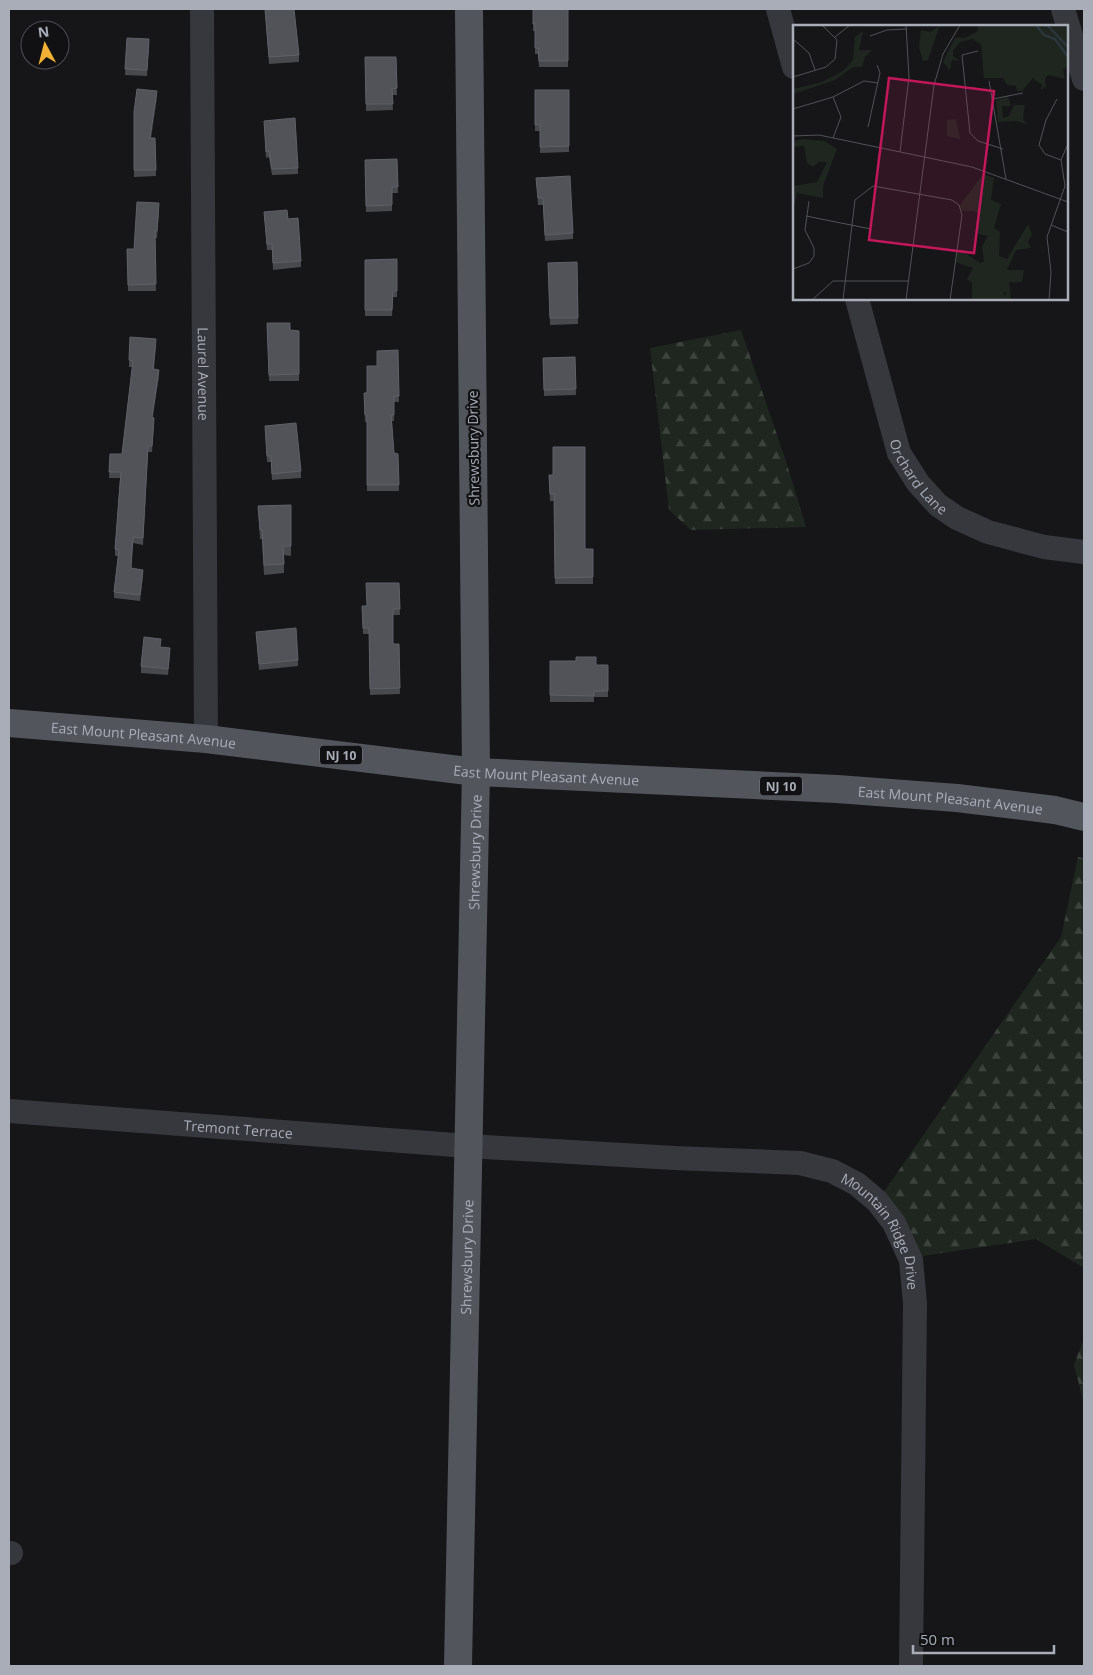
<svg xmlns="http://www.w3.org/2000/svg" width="1093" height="1675" font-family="'Open Sans',sans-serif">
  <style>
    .forest { fill: url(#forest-firs) }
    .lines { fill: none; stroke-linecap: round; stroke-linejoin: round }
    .minor { stroke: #37383d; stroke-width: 24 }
    .major { stroke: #53555c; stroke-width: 28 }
    .wall { fill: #47494d }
    .shaded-wall { fill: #2f3033 }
    .building { fill: #525359; stroke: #5f6168 }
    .labels { text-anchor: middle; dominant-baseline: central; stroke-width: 4.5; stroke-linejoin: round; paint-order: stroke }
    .shield { fill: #111113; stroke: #7b7e86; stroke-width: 1 }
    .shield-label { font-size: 12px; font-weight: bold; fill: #a8adb8 }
    .street-label { font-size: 14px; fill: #a8adb8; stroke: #111113 }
    .inset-river { fill: none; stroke: #2c353c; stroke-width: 2.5 }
    .inset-road { fill: none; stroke: #505258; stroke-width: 1 }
    .view { fill: #c2185b; fill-opacity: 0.15; stroke: #c2185b; stroke-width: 2.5 }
    .inset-edge { fill: none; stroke: #a8adb8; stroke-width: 2.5 }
  </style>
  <defs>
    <pattern id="forest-firs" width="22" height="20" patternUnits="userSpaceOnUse" patternTransform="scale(1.25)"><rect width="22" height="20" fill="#1e261f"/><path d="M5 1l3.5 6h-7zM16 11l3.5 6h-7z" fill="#3c433d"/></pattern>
  </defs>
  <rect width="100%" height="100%" fill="#161618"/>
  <path class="forest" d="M 741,330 L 787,464 L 806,527 L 691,530 L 669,510 L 650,348 Z
    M 1078,857 L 1084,858 L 1084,1268 L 1036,1239 L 916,1257 L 881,1196 L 1061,937 Z
    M 1084,1338 L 1084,1404 L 1074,1365 Z"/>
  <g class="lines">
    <g class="minor">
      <path id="s1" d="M 202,9 L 206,739"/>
      <path d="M 778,9 L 794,67"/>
      <path d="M 1063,9 L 1084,79"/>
      <path id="s2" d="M 857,299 L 899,453 L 918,483 L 938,505 L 957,518 L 988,532 L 1044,547 L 1084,552"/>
      <path id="s3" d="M 9,1111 L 468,1146 L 674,1158 L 800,1163 L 832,1171 L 857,1184 L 877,1201 L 894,1223 L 911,1260 L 915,1303 L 911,1666"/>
      <path d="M 9,1553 L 11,1553"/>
    </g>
    <g class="major">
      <path id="s4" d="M 9,723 L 206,739 L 476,772 L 837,789 L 957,798 L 1055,810 L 1084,817"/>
      <path id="s5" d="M 458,1666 L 476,772 L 469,9"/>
    </g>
  </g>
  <path class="wall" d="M 265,9 L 299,55 L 299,62 L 269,64 Z
    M 533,9 L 568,9 L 568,67 L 539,67 L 538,54 L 535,54 L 535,31 L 533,31 Z
    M 127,38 L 149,45 L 147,76 L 125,75 Z
    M 365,57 L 396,57 L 397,95 L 392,95 L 393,110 L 366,111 Z
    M 535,90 L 569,90 L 569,152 L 540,153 L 540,131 L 535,131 Z
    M 157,97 L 151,138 L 155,138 L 156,176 L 134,177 L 134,112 Z
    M 264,121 L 298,168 L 298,174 L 272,175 L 269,157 L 266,158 Z
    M 397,159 L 398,193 L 392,193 L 392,211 L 366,212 L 365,160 Z
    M 536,178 L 573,233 L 573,239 L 545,241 L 543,205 L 538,205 Z
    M 159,209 L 157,238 L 155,238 L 156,291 L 128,291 L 127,249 L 134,249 Z
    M 264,212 L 288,219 L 301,261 L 301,267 L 273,270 L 272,250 L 267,250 Z
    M 397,259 L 397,297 L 393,297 L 392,316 L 365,316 L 365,260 Z
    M 577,262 L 578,324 L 550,325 L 548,263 Z
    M 267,323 L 290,330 L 299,331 L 299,381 L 269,381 Z
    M 156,345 L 154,369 L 159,376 L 152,418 L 154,424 L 152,452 L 148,452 L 143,545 L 133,543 L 131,568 L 143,576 L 140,601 L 114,598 L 114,592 L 118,556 L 115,556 L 115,549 L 120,478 L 109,478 L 110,454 L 122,454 L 132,367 L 129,367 L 129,360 Z
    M 398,350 L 399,402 L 394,402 L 394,421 L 392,421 L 394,453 L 398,454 L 399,491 L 367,491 L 367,422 L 365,422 L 364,399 L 377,366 Z
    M 575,357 L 576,395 L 544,396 L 543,358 Z
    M 265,426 L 301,471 L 301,478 L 272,480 L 271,462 L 267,462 Z
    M 549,475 L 553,475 L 585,549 L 593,549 L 593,584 L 555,584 L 554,501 L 550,501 Z
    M 291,505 L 291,556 L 284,555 L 284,573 L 264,575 L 262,539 L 260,539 L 258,506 Z
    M 399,583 L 400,615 L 393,615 L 393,644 L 399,644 L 400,694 L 370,695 L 369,634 L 363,634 L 362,606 L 367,606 Z
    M 256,632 L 298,660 L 298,666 L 259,670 Z
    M 161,647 L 170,654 L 168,675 L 141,673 L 141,666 Z
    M 550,661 L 596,665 L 608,665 L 608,697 L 594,697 L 594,702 L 550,702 Z"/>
  <path class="shaded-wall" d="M 157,91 L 157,97 L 150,145 L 150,138 Z
    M 159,370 L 159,376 L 152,424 L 152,417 Z
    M 143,570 L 143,576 L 140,601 L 140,595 Z"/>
  <path class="building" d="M 265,9 L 294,9 L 299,55 L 269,57 Z
    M 533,9 L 568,9 L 568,61 L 539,61 L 538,48 L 535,48 L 535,24 L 533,24 Z
    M 127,38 L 149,39 L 147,70 L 125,69 Z
    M 365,57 L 396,57 L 397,88 L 392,89 L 393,104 L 366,104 Z
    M 137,89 L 157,91 L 150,138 L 155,138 L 156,170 L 134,170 L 134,112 Z
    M 535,90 L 569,90 L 569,146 L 540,147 L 540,124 L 535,125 Z
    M 295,118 L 298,168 L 272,169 L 269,151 L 266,152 L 264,121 Z
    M 397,159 L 398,187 L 392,187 L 392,205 L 366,206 L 365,160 Z
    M 570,176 L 573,233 L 545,235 L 543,198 L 538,198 L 536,178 Z
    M 137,202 L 159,203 L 157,231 L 155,231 L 156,284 L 128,285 L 127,249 L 134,249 Z
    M 287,210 L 288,219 L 298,218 L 301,261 L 273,263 L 272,244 L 267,244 L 264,212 Z
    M 397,259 L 397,291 L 393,291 L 392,310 L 365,310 L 365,260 Z
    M 577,262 L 578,318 L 550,318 L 548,263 Z
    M 267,323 L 290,323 L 290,330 L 299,331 L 299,374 L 269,375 Z
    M 130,337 L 156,339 L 153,369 L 159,370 L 152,417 L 154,418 L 152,446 L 148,446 L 143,538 L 133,537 L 131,568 L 143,570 L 140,595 L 114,592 L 119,550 L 115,549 L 121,472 L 109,472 L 110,454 L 122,454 L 133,361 L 129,360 Z
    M 398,350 L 399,396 L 394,396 L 394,415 L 391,415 L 394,453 L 398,454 L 399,485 L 367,485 L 367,415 L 365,415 L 364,393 L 367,393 L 367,366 L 377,366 L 377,351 Z
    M 575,357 L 576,389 L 544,390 L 543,358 Z
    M 296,423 L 301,471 L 272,474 L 271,456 L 267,456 L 265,426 Z
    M 553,447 L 585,447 L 585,549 L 593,549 L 593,577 L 555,578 L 554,494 L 550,494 L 549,475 L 553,475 Z
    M 291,505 L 291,546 L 283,546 L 284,564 L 264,565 L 262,529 L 260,530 L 258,506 Z
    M 366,583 L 399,583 L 400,609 L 393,609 L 393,644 L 399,644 L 400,688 L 370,689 L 369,628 L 363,628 L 362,606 L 367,606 Z
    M 296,628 L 298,660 L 259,664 L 256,632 Z
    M 144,637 L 161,639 L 160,647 L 170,648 L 168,669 L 141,666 Z
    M 576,657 L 596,657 L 596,665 L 608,665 L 608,691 L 594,691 L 594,696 L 550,695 L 550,661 L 576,661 Z"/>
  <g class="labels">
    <g class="shield">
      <rect x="320" y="745.5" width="42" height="19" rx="4"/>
      <rect x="760" y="776.5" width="42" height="19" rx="4"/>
    </g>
    <g class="shield-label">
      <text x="341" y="755">NJ 10</text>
      <text x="781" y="786">NJ 10</text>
    </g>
    <g class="street-label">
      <text stroke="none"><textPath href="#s1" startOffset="365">Laurel Avenue</textPath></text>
      <text transform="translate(473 448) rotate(-91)">Shrewsbury Drive</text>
      <text stroke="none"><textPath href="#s2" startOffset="190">Orchard Lane</textPath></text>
      <text stroke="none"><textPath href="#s4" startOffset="135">East Mount Pleasant Avenue</textPath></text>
      <text stroke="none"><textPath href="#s4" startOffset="540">East Mount Pleasant Avenue</textPath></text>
      <text stroke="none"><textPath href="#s4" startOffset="945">East Mount Pleasant Avenue</textPath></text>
      <text stroke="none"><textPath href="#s5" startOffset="814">Shrewsbury Drive</textPath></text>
      <text stroke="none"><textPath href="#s3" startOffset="230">Tremont Terrace</textPath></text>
      <text stroke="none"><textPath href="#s3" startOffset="908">Mountain Ridge Drive</textPath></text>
      <text stroke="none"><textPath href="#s5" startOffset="409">Shrewsbury Drive</textPath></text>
    </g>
  </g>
  <g transform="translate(793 25)">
    <rect width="275" height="275" fill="#161618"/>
    <path d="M 10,114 L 31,116 L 44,124 L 30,161 L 30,173 L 4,168 L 0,186 L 0,161 L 24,157 L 34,137 L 25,137 L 20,142 L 14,138 L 11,121 L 0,122 L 0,116 Z" fill="#1e261f"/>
    <path d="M 147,0 L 135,35 L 130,36 L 126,23 L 128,5 L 138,7 ZM 185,0 L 275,0 L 275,43 L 270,44 L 272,54 L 255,50 L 252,54 L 253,62 L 248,65 L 249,60 L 240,53 L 229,66 L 224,66 L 223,61 L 214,60 L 210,53 L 191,53 L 188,19 L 179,14 L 167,17 L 160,26 L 160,31 L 167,36 L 159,35 L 157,45 L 150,37 L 162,13 L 172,13 L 184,7 ZM 70,6 L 66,25 L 79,25 L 72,32 L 69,42 L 60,42 L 42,55 L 0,69 L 0,64 L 29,57 L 50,46 L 60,35 L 62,12 ZM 215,72 L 218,81 L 209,81 L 210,93 L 216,91 L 221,80 L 232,80 L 230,94 L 235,100 L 224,96 L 205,97 L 203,75 ZM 163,94 L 166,108 L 167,114 L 154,111 L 154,95 ZM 190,149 L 201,153 L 198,175 L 208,179 L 201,203 L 207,207 L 206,231 L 214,234 L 235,199 L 239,209 L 235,217 L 238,223 L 223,225 L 214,245 L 231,245 L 229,257 L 216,257 L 218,275 L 211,275 L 213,267 L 194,269 L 174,254 L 180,243 L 163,237 L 164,228 L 171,227 L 187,238 L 191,237 L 189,221 L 195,211 L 185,209 L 183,198 L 187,190 L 181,186 L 169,186 L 167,180 Z" fill="#1e261f"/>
    <path d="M 179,256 L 194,268 L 210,262 L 212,274 L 179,275 Z" fill="#1e261f"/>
    <path class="inset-river" d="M 243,0 L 251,10 L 262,14 L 275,32M 254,0 L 275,22"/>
    <path class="inset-road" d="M 77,11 L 94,5 L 114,4M 42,12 L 57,0M 0,14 L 16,28 L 22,45M 185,26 L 169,30 L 177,108 L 185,116 L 210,124M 0,52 L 33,42 L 42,34 L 44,15 L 29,0M 196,56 L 213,154M 40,72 L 48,92 L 40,113M 200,74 L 230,68M 264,74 L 253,95 L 246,120 L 252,129 L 268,135M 0,84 L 40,72 L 71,56 L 85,58M 75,102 L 87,48 L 84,40M 0,111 L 26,110 L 179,142 L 275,177M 107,127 L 116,52 L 113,0M 13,191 L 78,204M 258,200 L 275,207M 0,244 L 16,238 L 21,231 L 21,223 L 12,205 L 16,176M 19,275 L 40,256 L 115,256M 50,275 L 62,175 L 80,161 L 159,175 L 166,180 L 169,190 L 157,275M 113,275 L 141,60 L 150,29 L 167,0M 256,275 L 258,247 L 254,212 L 272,161 L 268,135 L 275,119"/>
    <path class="view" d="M 96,53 L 201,66 L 181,228 L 76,215 Z"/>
    <rect width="275" height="275" class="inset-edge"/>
  </g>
  <rect width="1093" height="1675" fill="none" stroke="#a8adb8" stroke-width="20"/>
  <g transform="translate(45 45) rotate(353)"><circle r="24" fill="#111113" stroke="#4d4f55"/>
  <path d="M0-4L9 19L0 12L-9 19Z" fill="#f2b134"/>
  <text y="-8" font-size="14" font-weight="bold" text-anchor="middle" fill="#a8adb8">N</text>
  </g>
  <path d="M913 1645v8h141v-8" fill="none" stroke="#a8adb8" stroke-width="2.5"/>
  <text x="920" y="1645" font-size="15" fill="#a8adb8" stroke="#111113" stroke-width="4" paint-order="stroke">50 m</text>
</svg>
